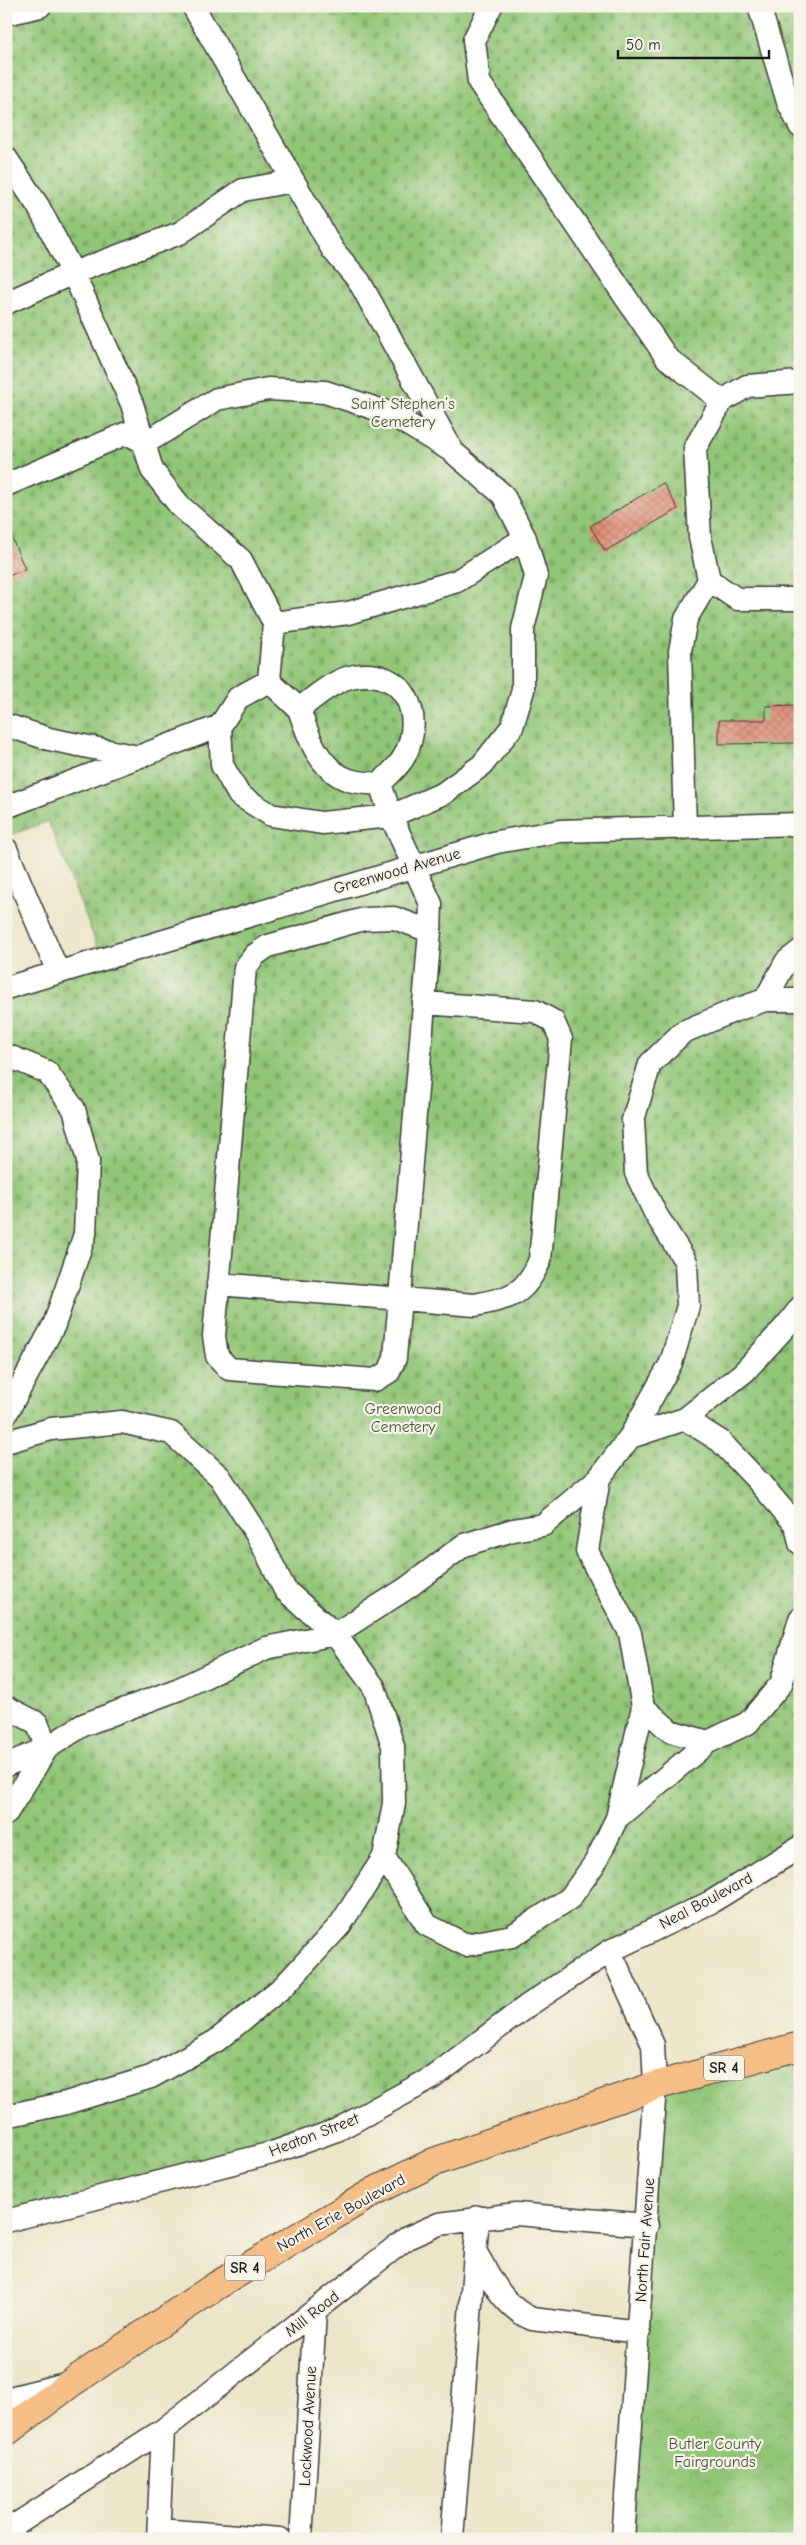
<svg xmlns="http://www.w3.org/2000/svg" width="806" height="2545" font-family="'Comic Neue',sans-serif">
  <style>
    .cemetery { fill: url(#cemetery-stones); stroke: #56714a }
    .park { fill: url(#park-crowns); stroke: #56714a }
    .building { fill: url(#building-cross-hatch) }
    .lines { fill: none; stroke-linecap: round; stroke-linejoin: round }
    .minor-casing { stroke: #3b3a36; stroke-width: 25 }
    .highway-casing { stroke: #3b3a36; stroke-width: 30 }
    .minor { stroke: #fff; stroke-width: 22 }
    .highway { stroke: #f6be87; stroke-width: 28 }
    .labels { text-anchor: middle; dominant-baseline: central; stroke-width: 4.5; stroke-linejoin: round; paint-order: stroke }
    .shield { fill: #f7f3e8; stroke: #5e5c59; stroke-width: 1 }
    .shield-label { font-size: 15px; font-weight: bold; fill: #1c1c1c }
    .park-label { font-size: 16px; fill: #45583c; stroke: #f7f3e8 }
    .street-label { font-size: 16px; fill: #1c1c1c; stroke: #f7f3e8 }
  </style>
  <defs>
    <pattern id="cemetery-stones" width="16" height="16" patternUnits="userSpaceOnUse" patternTransform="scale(1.25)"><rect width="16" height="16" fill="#91c677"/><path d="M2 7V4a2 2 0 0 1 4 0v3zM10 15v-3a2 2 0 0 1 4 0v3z" fill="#7caa66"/></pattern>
    <pattern id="park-crowns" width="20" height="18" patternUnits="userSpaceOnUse" patternTransform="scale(1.25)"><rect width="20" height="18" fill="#91c677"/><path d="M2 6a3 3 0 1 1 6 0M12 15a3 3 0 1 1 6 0" fill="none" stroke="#7caa66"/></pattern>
    <pattern id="building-cross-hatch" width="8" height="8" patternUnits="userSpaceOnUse" patternTransform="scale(1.25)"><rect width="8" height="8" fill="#e09078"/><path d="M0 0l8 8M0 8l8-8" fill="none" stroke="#b57562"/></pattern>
  </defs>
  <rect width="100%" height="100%" fill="#f7f3e8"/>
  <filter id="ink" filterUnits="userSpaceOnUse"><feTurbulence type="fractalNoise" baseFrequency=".02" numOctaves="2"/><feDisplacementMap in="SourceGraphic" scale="10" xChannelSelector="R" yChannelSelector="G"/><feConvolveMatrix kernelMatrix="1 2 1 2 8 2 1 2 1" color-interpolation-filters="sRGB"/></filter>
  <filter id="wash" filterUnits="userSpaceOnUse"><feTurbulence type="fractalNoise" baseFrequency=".0096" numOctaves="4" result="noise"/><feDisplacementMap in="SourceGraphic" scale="20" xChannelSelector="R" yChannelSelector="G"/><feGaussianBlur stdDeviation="1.12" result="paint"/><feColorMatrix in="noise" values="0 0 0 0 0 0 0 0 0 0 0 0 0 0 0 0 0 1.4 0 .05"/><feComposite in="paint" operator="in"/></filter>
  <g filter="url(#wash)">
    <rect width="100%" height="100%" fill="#ece5c8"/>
    <path class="cemetery" d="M 6,6 L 800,6 L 800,1847 L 337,2130 L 6,2221 L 6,989 L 102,958 L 48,821 L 11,835 L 6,824 Z"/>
    <path class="park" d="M 800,2046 L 800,2539 L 623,2539 L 655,2086 Z"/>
    <g id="blocks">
      <path class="building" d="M 663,483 L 678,509 L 605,551 L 590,526 Z
        M 6,524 L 25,569 L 6,577 Z
        M 794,705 L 795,743 L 719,744 L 719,720 L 766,720 L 766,706 Z"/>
    </g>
  </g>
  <g filter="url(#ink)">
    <use href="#blocks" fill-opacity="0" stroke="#3b3a36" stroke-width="1"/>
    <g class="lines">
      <defs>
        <path id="minor" d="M 193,6 L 333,250 L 359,281 L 453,452 L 503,495 L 525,538
          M 491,6 L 474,40 L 479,82 L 667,358 L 722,401
          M 759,6 L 788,102 L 800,126
          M 6,14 L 40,6
          M 6,158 L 38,206 L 73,273 L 132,404 L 152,470 L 180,506 L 241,560 L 274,623
          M 6,303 L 73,273 L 180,233 L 243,190 L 293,181
          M 800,382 L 747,386 L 722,401 L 695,448 L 700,537 L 709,580 L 737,599 L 800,599
          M 6,485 L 127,433 L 145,443 L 217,399 L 268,389 L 325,392 L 389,413 L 452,451
          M 269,681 L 274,623 L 348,613 L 457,581 L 525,538 L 536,576 L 523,629 L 523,690 L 512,727 L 482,765 L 444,793 L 391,816 L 322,823 L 271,815 L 239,795 L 222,765 L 220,726 L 238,698 L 269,681 L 299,709
          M 6,725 L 49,739 L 138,757
          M 380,784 C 370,783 358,783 349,780 C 319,770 308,736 299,709 C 315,697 335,679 355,676 C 405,668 425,715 405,755 C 400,766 388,775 380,784 L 391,816 L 431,904 L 430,931 L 395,1358 L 389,1372 L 375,1380 L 229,1369 L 217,1356 L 214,1336 L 245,968 L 255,955 L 268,946 L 364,919 L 394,918 L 430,931
          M 11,805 L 220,726
          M 685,828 L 680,651 L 686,619 L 709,580
          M 6,849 L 58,972
          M 800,951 L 786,962 L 765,1000 L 800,1000
          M 6,988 L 497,842 L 560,831 L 800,824
          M 6,1055 L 47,1072 L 74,1109 L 88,1161 L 85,1234 L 54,1325 L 6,1414
          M 218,1284 L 475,1305 C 512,1297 524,1296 540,1260 L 561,1039 L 553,1021 L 535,1011 L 424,1003
          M 685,1419 L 720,1441 L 759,1482 L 796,1525 L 800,1543
          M 630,1437 L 671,1363 L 688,1306 L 686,1262 L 655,1213 L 636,1173 L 633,1120 L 650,1064 L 683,1032 L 733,1011 L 765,1000
          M 6,1442 L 51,1429 L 122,1422 L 171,1433 L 220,1477 L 259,1538 L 285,1590 L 335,1634 L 374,1687 L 393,1746 L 394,1803 L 384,1857 L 340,1925 L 284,1986 L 216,2041 L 151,2077 L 66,2103 L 6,2116
          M 599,1478 L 587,1551 L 630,1633 L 643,1707
          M 6,1707 L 37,1723 L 47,1748 L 6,1765
          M 708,1742 L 748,1723 L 781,1684 L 800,1619
          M 6,1814 L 47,1748 L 83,1725 L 179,1689 L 266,1648 L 335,1634 L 407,1588 L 464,1545 L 513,1530 L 543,1525 L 599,1478 L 630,1437 L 685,1419 L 744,1372 L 787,1325 L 800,1308
          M 384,1857 L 427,1925 L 466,1945 L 512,1936 L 570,1898 L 595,1863 L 617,1818 L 643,1707 L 670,1731 L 708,1742 L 617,1818
          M 610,1951 L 653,2045 L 655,2086 L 623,2539
          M 6,2221 L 272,2153 L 337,2130 L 432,2078 L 527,2006 L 610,1951 L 711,1902 L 800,1847
          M 475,2251 C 491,2278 502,2306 532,2319 L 639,2332
          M 6,2399 L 66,2384
          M 159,2530 L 280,2539
          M 6,2531 L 163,2430 L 407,2238 L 439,2224 L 516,2214 L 647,2225
          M 158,2539 L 163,2430
          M 301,2539 L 315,2313
          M 452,2539 L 478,2217"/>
        <path id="highway" d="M 6,2432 L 71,2383 L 216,2286 L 375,2191 L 434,2162 L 503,2138 L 655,2086 L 800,2046"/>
      </defs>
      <use href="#minor" class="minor-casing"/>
      <use href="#highway" class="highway-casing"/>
      <use href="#minor" class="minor"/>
      <use href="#highway" class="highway"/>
    </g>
  </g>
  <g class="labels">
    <g class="shield">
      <rect x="704" y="2055.5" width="40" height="25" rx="4"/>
      <rect x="225" y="2255.5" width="40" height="25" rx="4"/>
    </g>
    <g class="shield-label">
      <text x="724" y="2068">SR 4</text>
      <text x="245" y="2268">SR 4</text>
    </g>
    <g class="park-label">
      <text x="403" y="404">Saint Stephen’s<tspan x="403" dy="18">Cemetery</tspan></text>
      <text x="403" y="1409">Greenwood<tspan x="403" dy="18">Cemetery</tspan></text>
      <text x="715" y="2444">Butler County<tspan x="715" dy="18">Fairgrounds</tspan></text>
    </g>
    <g class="street-label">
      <text transform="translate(397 871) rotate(-16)">Greenwood Avenue</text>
      <text transform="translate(706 1901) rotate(-28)">Neal Boulevard</text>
      <text transform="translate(314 2135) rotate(-21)">Heaton Street</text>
      <text transform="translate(341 2213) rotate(-29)">North Erie Boulevard</text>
      <text transform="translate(645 2240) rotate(-86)">North Fair Avenue</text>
      <text transform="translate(312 2314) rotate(-38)">Mill Road</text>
      <text transform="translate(308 2426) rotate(-87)">Lockwood Avenue</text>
    </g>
  </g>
  <rect width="806" height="2545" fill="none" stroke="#f7f3e8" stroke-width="25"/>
  <path d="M618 50v8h151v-8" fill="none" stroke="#1c1c1c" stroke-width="2.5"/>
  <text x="626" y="50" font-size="15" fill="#1c1c1c" stroke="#f7f3e8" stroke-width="4" paint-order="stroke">50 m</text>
</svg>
